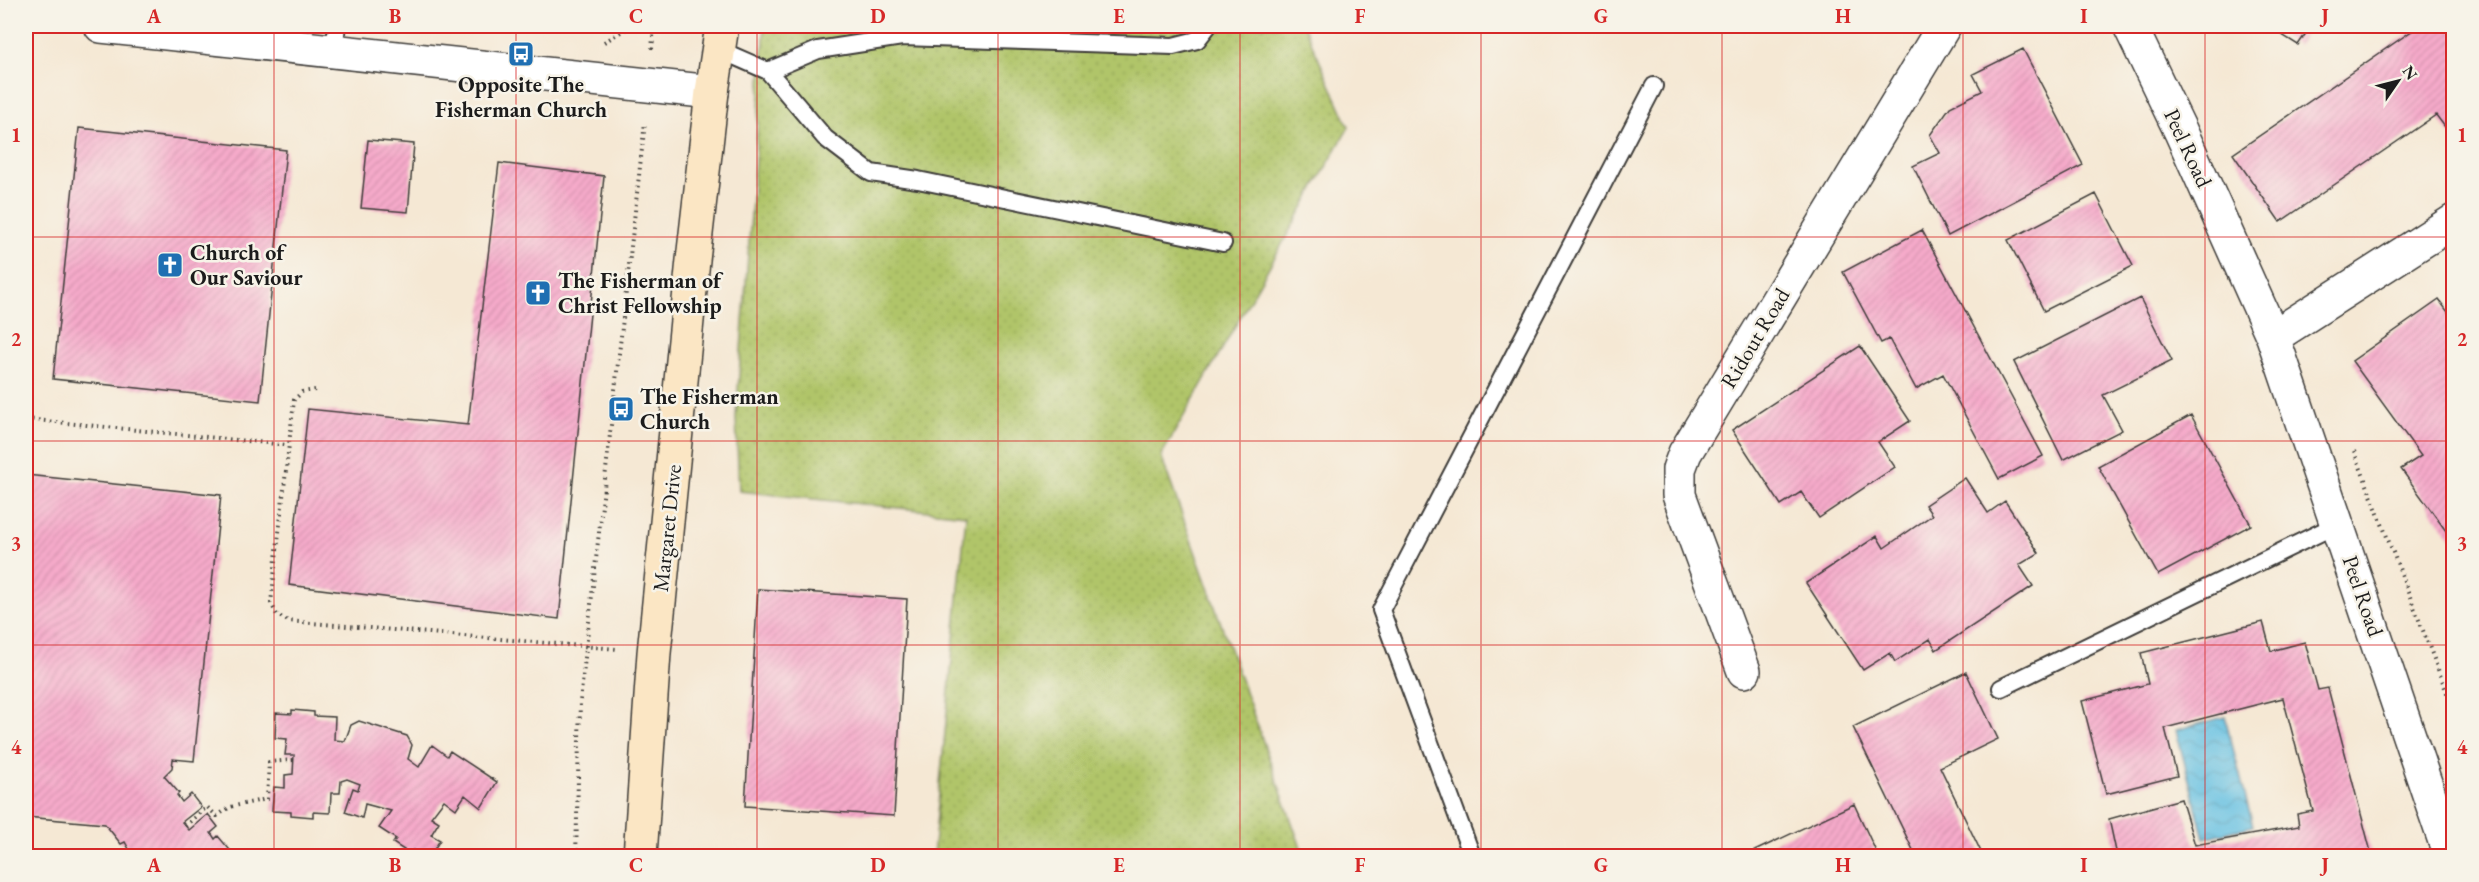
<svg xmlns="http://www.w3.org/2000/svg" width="2479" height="882" font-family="'EB Garamond',serif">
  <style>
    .grass { fill: url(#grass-dots); stroke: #667042; stroke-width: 1.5 }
    .water { fill: url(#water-waves); stroke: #406e7f; stroke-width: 1.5 }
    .building { fill: url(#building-hatch) }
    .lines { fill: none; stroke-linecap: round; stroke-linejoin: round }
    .lane-casing { stroke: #3d3b38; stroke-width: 20 }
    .street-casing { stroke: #3d3b38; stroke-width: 36 }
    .secondary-casing { stroke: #3d3b38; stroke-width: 36 }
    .path { stroke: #3d3b38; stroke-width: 4; stroke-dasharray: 1.5 4.5; stroke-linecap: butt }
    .lane { stroke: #fff; stroke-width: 16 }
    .street { stroke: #fff; stroke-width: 33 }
    .secondary { stroke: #fbe6c4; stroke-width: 33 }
    .grid { fill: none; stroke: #d62828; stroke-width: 1.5; stroke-opacity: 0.55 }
    .labels { text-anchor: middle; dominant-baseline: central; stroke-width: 5; stroke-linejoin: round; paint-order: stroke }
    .poi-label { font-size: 22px; font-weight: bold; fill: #1c1c1c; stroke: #f7f3e8; text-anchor: start }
    .street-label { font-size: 22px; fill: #1c1c1c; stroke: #f7f3e8 }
    .neatline { fill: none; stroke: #d62828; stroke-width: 2 }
    .grid-label { font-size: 20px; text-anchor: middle; font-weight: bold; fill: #d62828 }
  </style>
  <defs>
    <pattern id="grass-dots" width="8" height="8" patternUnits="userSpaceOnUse" patternTransform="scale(1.5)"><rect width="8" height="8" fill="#b0c569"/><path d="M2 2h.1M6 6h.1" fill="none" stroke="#97a95a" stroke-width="1.8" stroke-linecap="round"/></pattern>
    <pattern id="water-waves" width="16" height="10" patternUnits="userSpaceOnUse" patternTransform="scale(1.5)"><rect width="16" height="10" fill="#64c0e2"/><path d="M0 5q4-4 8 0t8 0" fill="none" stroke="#56a4c1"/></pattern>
    <pattern id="building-hatch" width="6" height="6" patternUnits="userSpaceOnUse" patternTransform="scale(1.5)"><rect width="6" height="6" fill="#f6aaca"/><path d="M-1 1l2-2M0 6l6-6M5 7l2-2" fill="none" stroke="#d292ad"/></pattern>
  </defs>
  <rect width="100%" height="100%" fill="#f7f3e8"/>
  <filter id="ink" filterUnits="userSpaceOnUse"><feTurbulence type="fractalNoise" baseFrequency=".0167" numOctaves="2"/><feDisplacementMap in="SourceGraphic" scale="12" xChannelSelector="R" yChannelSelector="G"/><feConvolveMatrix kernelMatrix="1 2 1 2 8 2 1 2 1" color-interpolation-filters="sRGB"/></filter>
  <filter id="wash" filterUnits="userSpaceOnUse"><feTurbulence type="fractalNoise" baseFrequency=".008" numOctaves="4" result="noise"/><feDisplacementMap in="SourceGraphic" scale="24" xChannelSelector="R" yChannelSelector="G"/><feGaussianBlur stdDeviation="1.35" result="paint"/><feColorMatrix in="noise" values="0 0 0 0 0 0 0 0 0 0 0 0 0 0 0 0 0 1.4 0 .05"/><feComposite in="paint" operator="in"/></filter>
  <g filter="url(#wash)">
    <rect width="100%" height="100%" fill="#f5e8d4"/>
    <path class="grass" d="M 765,26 L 1304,26 L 1349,127 L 1161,456 L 1304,856 L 933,856 L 966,515 L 739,491 L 736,417 Z"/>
    <path class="water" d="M 2225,717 L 2253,826 L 2204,838 L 2176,730 Z"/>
    <g id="blocks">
      <path class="building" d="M 2268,26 L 2311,26 L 2298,45 Z
        M 2419,26 L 2454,26 L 2454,139 L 2436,115 L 2280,222 L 2233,154 Z
        M 2023,49 L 2083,165 L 1948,236 L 1913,166 L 1940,153 L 1930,135 L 1950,107 L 1982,91 L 1973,74 Z
        M 79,128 L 286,150 L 260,401 L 53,379 Z
        M 368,140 L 414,144 L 408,212 L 361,208 Z
        M 499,163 L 604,176 L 559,619 L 289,585 L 308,409 L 468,425 Z
        M 2096,194 L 2133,266 L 2044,311 L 2008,240 Z
        M 1922,230 L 2043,456 L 1999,479 L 1943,374 L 1916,389 L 1889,339 L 1881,343 L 1843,272 Z
        M 2140,298 L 2172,361 L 2103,395 L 2122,430 L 2063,460 L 2014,362 Z
        M 2439,300 L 2454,320 L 2454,542 L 2401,469 L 2421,456 L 2352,361 Z
        M 1860,346 L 1910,421 L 1878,442 L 1895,467 L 1819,518 L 1801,492 L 1781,505 L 1732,430 Z
        M 2191,415 L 2251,525 L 2158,575 L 2098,466 Z
        M 26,475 L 221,495 L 194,761 L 173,759 L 172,768 L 164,776 L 179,793 L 177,795 L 182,802 L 191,794 L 201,807 L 182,822 L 189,830 L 208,814 L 218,827 L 211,833 L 215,839 L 218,836 L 235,856 L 124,856 L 122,854 L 129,849 L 125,842 L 121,844 L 105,824 L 26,817 Z
        M 1965,478 L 1988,513 L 2005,501 L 2039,553 L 2019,565 L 2033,586 L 1936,650 L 1930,639 L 1895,662 L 1890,653 L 1863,670 L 1806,583 L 1877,536 L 1884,548 L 1932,515 L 1925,505 Z
        M 758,589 L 907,599 L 894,816 L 745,806 Z
        M 2263,622 L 2271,651 L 2305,642 L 2318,690 L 2328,688 L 2372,856 L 2117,856 L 2109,819 L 2181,799 L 2195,845 L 2299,826 L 2297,814 L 2313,811 L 2283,698 L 2165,728 L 2177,776 L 2106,794 L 2082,701 L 2148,684 L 2141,653 Z
        M 1966,672 L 1998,739 L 1940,767 L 1983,856 L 1916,856 L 1853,727 Z
        M 292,710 L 314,712 L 314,716 L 335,717 L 334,740 L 345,741 L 351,725 L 359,721 L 407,736 L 412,745 L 408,759 L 419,767 L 432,745 L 447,756 L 450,751 L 497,782 L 481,808 L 465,795 L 456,809 L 444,800 L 431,817 L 439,822 L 431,835 L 440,840 L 430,856 L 422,856 L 413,850 L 410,854 L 393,843 L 396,839 L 379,828 L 391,811 L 365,804 L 362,818 L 345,812 L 353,788 L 358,790 L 360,784 L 347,779 L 341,781 L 340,793 L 331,793 L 330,813 L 313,812 L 313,817 L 291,815 L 291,812 L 272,811 L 274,787 L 285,788 L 285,775 L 293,774 L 294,755 L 285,755 L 287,739 L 275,738 L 276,713 L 292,714 Z
        M 1854,804 L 1878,856 L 1744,856 Z"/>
    </g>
  </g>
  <g filter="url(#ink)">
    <use href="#blocks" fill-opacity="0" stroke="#3d3b38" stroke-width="1.5"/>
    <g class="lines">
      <defs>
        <path id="lane" d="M 334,50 L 337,26
          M 720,50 L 768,71 L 825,138 L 871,173 L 918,180 L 1223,243
          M 768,71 L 818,50 L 902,37 L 1173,46 L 1197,40 L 1208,26
          M 2001,688 L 2338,524
          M 1472,856 L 1381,610 L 1654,86"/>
        <path id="street" d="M 101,26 L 712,92
          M 2130,26 L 2181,132 L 2273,337 L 2450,856
          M 2273,337 L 2454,221
          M 1744,671 L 1679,495 L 1679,469 L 1685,453 L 1944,26"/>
        <path id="secondary" d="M 640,856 L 654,653 L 693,260 L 712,92 L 722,26"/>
      </defs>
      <use href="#lane" class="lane-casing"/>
      <use href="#street" class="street-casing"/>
      <use href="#secondary" class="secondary-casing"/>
      <path class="path" d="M 604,42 L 631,26
        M 652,49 L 654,26
        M 315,390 L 302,392 L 294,400 L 271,603 L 277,615 L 288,621 L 617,649
        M 26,419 L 287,445
        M 2354,451 L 2454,711
        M 185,826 L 207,807 L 217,816 L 230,807 L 267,799 L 269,762 L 294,760
        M 576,856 L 580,702 L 645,122"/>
      <use href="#lane" class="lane"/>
      <use href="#street" class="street"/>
      <use href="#secondary" class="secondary"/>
    </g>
  </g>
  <path class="grid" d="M 274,26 L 274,856M 516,26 L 516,856M 757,26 L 757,856M 998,26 L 998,856M 1240,26 L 1240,856M 1481,26 L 1481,856M 1722,26 L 1722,856M 1963,26 L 1963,856M 2205,26 L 2205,856M 26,237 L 2454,237M 26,441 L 2454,441M 26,645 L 2454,645"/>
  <defs>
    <symbol id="bus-square" viewBox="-11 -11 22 22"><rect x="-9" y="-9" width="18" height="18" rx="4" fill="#1f6fb2" stroke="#f7f3e8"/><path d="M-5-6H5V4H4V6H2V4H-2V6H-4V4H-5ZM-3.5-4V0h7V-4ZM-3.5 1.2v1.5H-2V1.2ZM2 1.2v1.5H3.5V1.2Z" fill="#fff"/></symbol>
    <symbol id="church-square" viewBox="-11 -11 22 22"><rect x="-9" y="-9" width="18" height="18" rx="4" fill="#1f6fb2" stroke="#f7f3e8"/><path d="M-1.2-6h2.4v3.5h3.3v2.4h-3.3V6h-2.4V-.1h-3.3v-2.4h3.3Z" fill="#fff"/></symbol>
  </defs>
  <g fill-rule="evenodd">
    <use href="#bus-square" x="506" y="39" width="30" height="30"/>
    <use href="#church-square" x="155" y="250" width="30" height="30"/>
    <use href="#church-square" x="523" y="278" width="30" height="30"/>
    <use href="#bus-square" x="606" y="394" width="30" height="30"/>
  </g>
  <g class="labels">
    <g class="poi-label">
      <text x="521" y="84" text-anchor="middle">Opposite The<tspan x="521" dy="25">Fisherman Church</tspan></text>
      <text x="190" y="252">Church of<tspan x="190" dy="25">Our Saviour</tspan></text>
      <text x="558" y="280">The Fisherman of<tspan x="558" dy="25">Christ Fellowship</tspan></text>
      <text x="640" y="396">The Fisherman<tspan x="640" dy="25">Church</tspan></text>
    </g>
    <g class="street-label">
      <text transform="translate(2188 148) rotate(65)">Peel Road</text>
      <text transform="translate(1755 338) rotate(-59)">Ridout Road</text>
      <text transform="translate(667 528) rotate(-84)">Margaret Drive</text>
      <text transform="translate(2363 596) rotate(71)">Peel Road</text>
    </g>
  </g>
  <rect width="2479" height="882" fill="none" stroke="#f7f3e8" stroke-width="66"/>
  <g transform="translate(2398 81) rotate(55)" stroke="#f7f3e8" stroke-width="4.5" paint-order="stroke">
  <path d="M0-4.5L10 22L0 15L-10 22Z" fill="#1c1c1c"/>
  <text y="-9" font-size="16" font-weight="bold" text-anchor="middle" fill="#1c1c1c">N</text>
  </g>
  <rect x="33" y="33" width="2413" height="816" class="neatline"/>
  <g class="grid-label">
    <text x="154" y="23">A</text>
    <text x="395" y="23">B</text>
    <text x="636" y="23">C</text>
    <text x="878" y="23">D</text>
    <text x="1119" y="23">E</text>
    <text x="1360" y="23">F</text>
    <text x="1601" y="23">G</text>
    <text x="1843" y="23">H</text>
    <text x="2084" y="23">I</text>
    <text x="2325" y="23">J</text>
    <text x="16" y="142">1</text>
    <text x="2462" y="142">1</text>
    <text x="16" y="346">2</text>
    <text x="2462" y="346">2</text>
    <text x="16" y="550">3</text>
    <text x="2462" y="550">3</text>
    <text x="16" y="754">4</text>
    <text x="2462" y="754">4</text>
    <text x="154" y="872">A</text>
    <text x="395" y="872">B</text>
    <text x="636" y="872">C</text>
    <text x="878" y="872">D</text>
    <text x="1119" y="872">E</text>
    <text x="1360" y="872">F</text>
    <text x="1601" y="872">G</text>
    <text x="1843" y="872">H</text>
    <text x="2084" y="872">I</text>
    <text x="2325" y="872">J</text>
  </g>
</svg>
